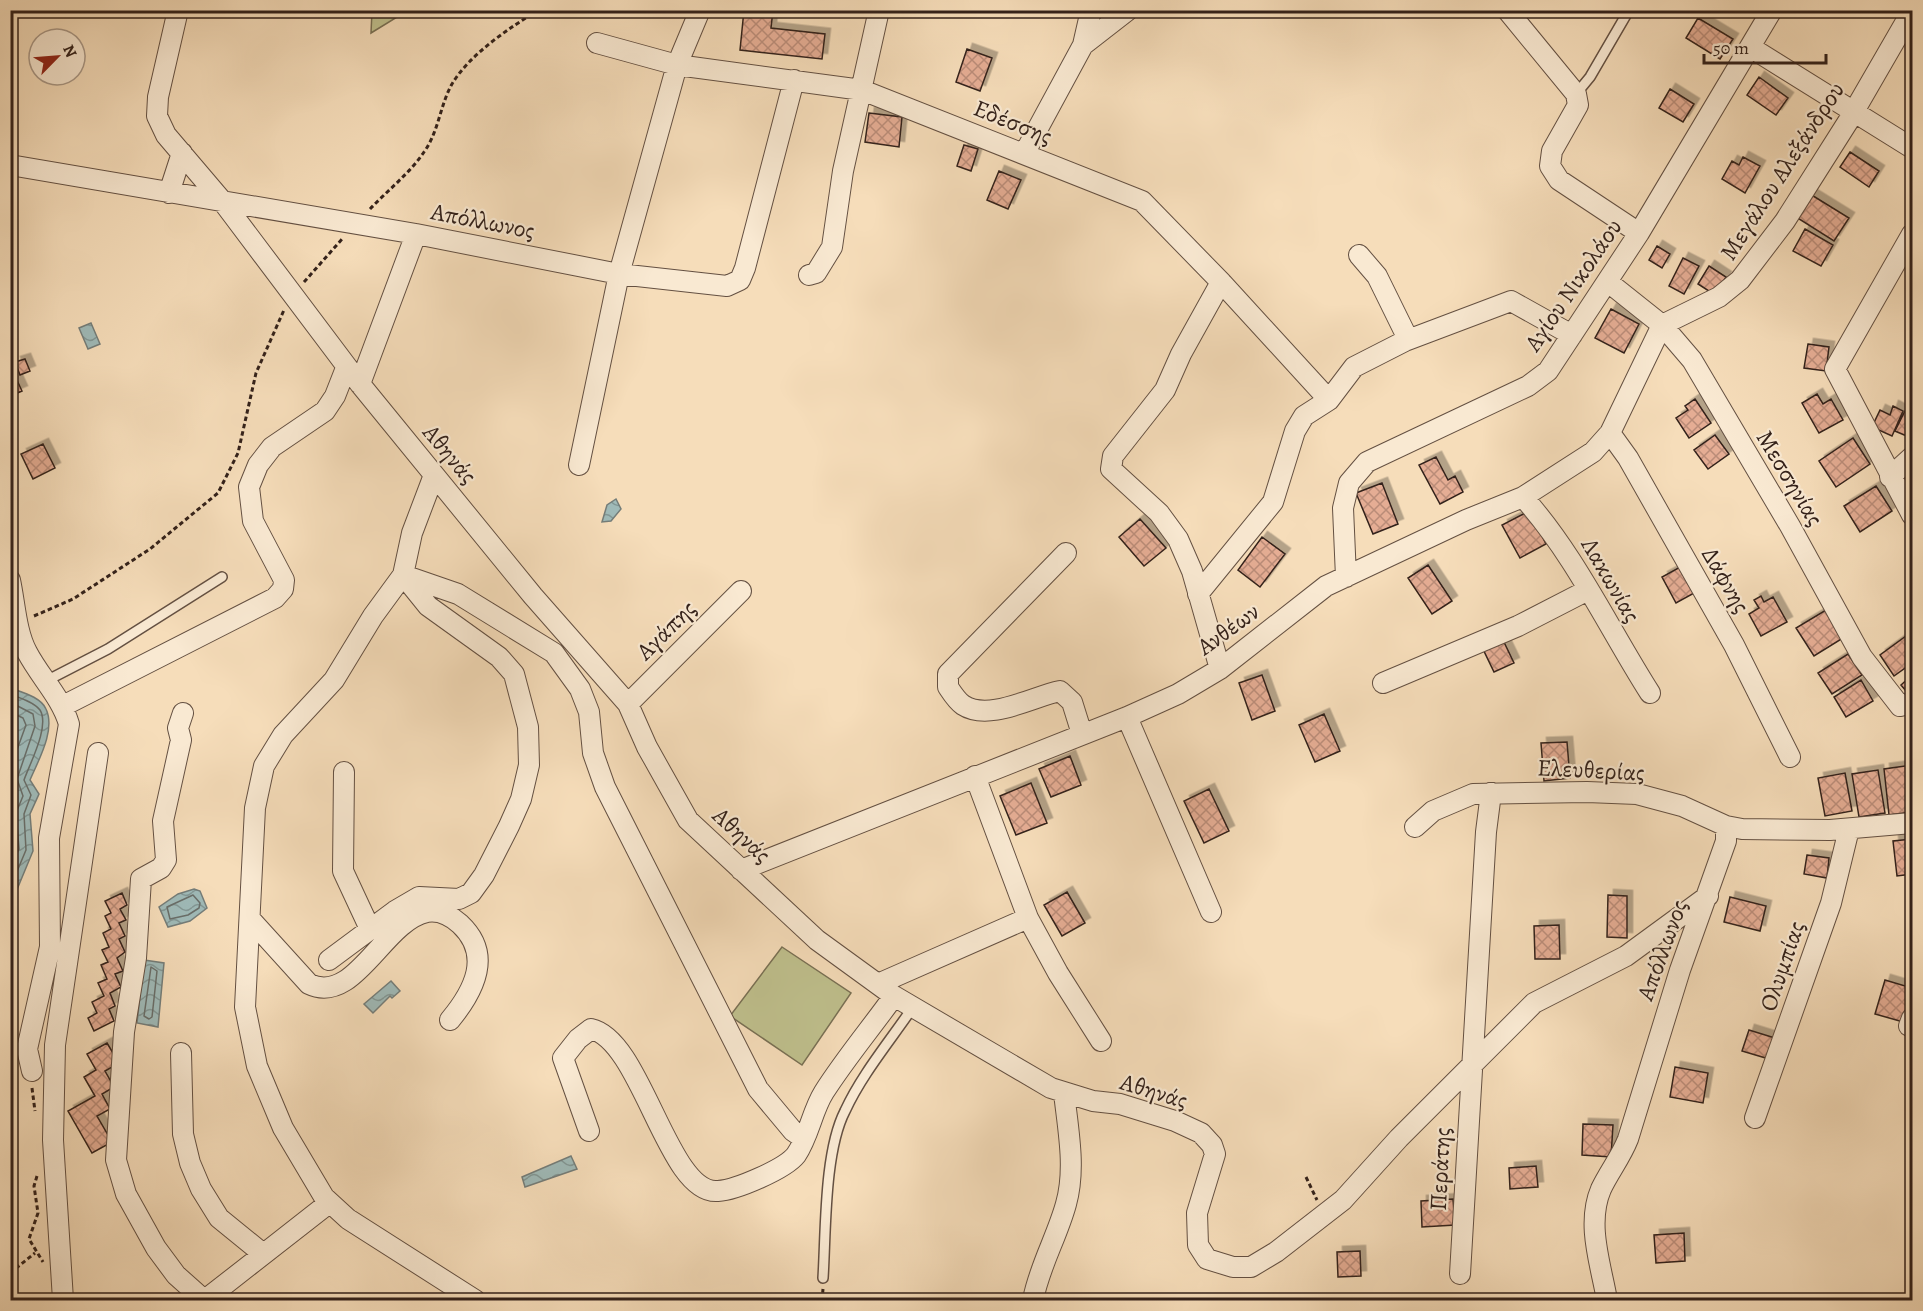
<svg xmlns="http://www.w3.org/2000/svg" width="1923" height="1311" font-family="Alegreya,serif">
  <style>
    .grass { fill: #bfc08d; stroke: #797054; stroke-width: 1.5 }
    .water { fill: url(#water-waves); stroke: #747d79; stroke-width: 1.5 }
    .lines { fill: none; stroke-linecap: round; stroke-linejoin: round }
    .shore { stroke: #696e69; stroke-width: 1.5 }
    .building { fill: url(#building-cross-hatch); stroke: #33211a; stroke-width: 1.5; filter: url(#shadow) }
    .service-casing { stroke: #645042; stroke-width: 12 }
    .minor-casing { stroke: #645042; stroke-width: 22 }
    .path { stroke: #33211a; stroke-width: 3; stroke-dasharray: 4.5 3; stroke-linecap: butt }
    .service { stroke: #f9e9d2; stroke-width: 9 }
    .minor { stroke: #f9e9d2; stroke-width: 20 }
    .labels { text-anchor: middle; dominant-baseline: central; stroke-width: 4.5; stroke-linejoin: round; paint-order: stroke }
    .street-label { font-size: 24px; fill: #33211a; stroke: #f9e9d2 }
  </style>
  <defs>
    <pattern id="water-waves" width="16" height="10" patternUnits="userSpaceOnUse" patternTransform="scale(1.5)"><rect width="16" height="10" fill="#9fbab8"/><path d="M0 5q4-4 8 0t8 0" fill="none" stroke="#829795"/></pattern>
    <pattern id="building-cross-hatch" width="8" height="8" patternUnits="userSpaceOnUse" patternTransform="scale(1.5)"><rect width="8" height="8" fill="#e5ad94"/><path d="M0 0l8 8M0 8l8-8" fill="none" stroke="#ba8c78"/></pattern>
    <filter id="shadow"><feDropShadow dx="5.5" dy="-5.5" stdDeviation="0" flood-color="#0004"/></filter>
  </defs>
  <rect width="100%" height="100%" fill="#f6ddba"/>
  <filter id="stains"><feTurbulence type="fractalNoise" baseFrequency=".00333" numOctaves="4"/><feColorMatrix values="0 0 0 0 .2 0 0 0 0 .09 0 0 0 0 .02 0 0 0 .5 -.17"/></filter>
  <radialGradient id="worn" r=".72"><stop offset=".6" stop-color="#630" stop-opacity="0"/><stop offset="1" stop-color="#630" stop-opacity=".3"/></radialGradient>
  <path class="grass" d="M 372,11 L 372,10 L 407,11 L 371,33 Z
    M 782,947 L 851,993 L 802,1065 L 730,1016 Z"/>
  <path class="water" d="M 91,323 L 100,344 L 88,349 L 79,328 Z
    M 616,499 L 621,509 L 611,521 L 602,522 L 607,505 Z
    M 11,688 C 21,692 41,697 46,709 C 56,730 38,761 30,780 L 39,794 L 30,814 L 33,851 L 11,904 L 10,707 L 13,705 Z
    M 194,889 L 200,891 L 207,908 L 190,921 L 168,927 L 159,907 L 178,894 Z
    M 144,960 L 164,963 L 158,1027 L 137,1023 Z
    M 391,981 L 400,991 L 392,998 L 390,996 L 373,1013 L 364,1004 Z
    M 571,1156 L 577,1169 L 525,1187 L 522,1177 Z"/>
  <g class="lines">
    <path class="shore" d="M 10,694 C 20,698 34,702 40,710 C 50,726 30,763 24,780 L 31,795 L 24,814 L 26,850 L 10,888
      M 10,702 L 33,714 L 35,726 L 17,779 L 23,796 L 16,813 L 19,849 L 10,869
      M 10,712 L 23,718 L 26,725 L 10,769
      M 193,895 L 200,903 L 199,908 L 188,915 L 170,919 L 167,907 Z
      M 151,967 L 157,971 L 152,1017 L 149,1019 L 144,1016 Z"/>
  </g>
  <path class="building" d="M 744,10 L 773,10 L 771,28 L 825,34 L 822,59 L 740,50 Z
    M 1698,18 L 1733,39 L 1720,59 L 1686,38 Z
    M 967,49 L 992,58 L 980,91 L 956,82 Z
    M 1759,77 L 1788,98 L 1776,115 L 1747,95 Z
    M 1670,89 L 1694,104 L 1683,122 L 1659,108 Z
    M 869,113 L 902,117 L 899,147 L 865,142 Z
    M 964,145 L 978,149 L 971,171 L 957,166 Z
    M 1850,152 L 1879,171 L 1869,187 L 1840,167 Z
    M 1743,157 L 1760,166 L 1745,193 L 1722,179 L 1732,161 L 1739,165 Z
    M 999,171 L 1021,180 L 1008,209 L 987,200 Z
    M 1810,194 L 1849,218 L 1834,241 L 1796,217 Z
    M 1805,229 L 1833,245 L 1821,266 L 1793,251 Z
    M 1657,246 L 1670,254 L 1662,268 L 1649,260 Z
    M 1683,258 L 1699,266 L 1684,294 L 1669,286 Z
    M 1709,266 L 1726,277 L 1715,295 L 1698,284 Z
    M 1611,309 L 1639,324 L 1624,353 L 1595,338 Z
    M 1808,344 L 1829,347 L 1826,371 L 1804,368 Z
    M 25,359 L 30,371 L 20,375 L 15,362 Z
    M 10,365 L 22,391 L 10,396 Z
    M 1817,394 L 1823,404 L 1831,399 L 1843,420 L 1819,433 L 1802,403 Z
    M 1695,399 L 1711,423 L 1689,438 L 1676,418 L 1688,410 L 1685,406 Z
    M 1893,406 L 1903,411 L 1892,436 L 1872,427 L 1880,410 L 1890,415 Z
    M 1905,411 L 1912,414 L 1912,430 L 1909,437 L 1895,431 Z
    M 1715,435 L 1729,454 L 1708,469 L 1694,450 Z
    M 1853,438 L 1870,464 L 1836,487 L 1819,461 Z
    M 43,444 L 55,468 L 33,479 L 21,454 Z
    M 1436,457 L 1448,480 L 1455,476 L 1463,492 L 1440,504 L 1419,465 Z
    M 1382,483 L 1398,524 L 1373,534 L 1356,493 Z
    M 1876,486 L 1892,511 L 1860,532 L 1844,506 Z
    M 1529,511 L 1546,544 L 1520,558 L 1502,525 Z
    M 1140,519 L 1166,548 L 1144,566 L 1119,537 Z
    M 1262,537 L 1285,554 L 1260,587 L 1238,570 Z
    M 1428,565 L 1452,601 L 1432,614 L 1408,578 Z
    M 1682,566 L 1696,592 L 1676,603 L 1662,577 Z
    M 1761,596 L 1764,602 L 1773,597 L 1787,622 L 1761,636 L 1749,614 L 1759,608 L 1754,600 Z
    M 1826,610 L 1843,638 L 1814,656 L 1796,628 Z
    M 1906,636 L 1912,645 L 1912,663 L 1894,676 L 1880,655 Z
    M 1502,638 L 1514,663 L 1494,672 L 1482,647 Z
    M 1848,654 L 1862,675 L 1832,694 L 1818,673 Z
    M 1262,675 L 1275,711 L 1252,720 L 1239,683 Z
    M 1912,675 L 1912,698 L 1901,685 Z
    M 1861,680 L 1873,701 L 1846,717 L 1834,697 Z
    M 1324,714 L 1340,751 L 1315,762 L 1299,725 Z
    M 1567,742 L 1570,778 L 1544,781 L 1541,743 Z
    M 1070,756 L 1081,785 L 1051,797 L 1039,769 Z
    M 1912,765 L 1912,812 L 1889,815 L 1884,769 Z
    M 1878,770 L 1885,813 L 1859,817 L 1852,774 Z
    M 1845,773 L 1852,811 L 1825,816 L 1818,778 Z
    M 1031,783 L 1047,823 L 1016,835 L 1000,796 Z
    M 1209,789 L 1229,831 L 1204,843 L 1184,801 Z
    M 1912,839 L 1912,874 L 1897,876 L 1893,841 Z
    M 1807,855 L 1829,858 L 1827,878 L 1804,874 Z
    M 1067,892 L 1085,923 L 1062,936 L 1044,905 Z
    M 122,893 L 127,905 L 120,909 L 126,920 L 119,923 L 125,936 L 119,939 L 125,952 L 117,958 L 123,971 L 115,974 L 121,987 L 110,993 L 115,1006 L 109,1009 L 114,1021 L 94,1031 L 88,1018 L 97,1013 L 92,1002 L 104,996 L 98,983 L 107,979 L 101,965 L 108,962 L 102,950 L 109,947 L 103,933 L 111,929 L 105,916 L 111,913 L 105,901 Z
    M 1608,895 L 1627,896 L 1627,938 L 1607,937 Z
    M 1730,897 L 1766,906 L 1760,931 L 1724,922 Z
    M 1559,925 L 1560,959 L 1535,959 L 1534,926 Z
    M 1885,980 L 1912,988 L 1912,1004 L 1907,1023 L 1875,1014 Z
    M 1749,1030 L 1775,1038 L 1769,1059 L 1742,1051 Z
    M 107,1043 L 119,1063 L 105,1071 L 114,1087 L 102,1094 L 110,1109 L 97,1116 L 112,1142 L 92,1153 L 68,1111 L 95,1096 L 84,1077 L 96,1070 L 87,1054 Z
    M 1675,1067 L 1708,1073 L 1703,1103 L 1670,1097 Z
    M 1583,1124 L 1613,1125 L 1611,1157 L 1582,1155 Z
    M 1536,1166 L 1538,1187 L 1510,1189 L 1509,1168 Z
    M 1453,1199 L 1455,1225 L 1422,1227 L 1421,1201 Z
    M 1684,1233 L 1685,1261 L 1656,1263 L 1654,1235 Z
    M 1360,1251 L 1361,1276 L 1338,1277 L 1337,1252 Z"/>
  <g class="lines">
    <defs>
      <path id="service" d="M 1576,94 L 1590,77 L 1629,10
        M 44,682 L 108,649 L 222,577
        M 823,1278 C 826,1231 824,1152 845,1111 C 862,1074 890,1041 913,1007"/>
      <path id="minor" d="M 178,10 L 158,97 L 157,116 L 166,135 L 223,202 L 360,384 L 533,596 L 628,704 L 647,747 L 688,820 L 817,940 L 894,996 L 1051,1088 L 1093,1101 L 1120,1104 L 1175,1121 L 1201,1133 L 1212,1145 L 1215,1154 L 1197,1213 L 1198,1245 L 1207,1259 L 1233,1267 L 1251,1267 L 1276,1252 L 1343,1200 L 1399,1138 L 1534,1003 L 1626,956 L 1708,896
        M 1507,10 L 1576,94 L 1578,105 L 1552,151 L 1550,166 L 1559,180 L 1639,233
        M 597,43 L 677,65 L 862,90 L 1142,201 L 1221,282 L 1329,400
        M 1083,45 L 1128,10
        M 1750,47 L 1912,148
        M 1024,154 L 1083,45 L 1091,10
        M 10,165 L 416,234 L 619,274 L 727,286 L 740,280 L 745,268 L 794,80
        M 169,193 L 182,153
        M 1912,234 L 1835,369 L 1912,515
        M 1359,255 L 1377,276 L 1408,339
        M 809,275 L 816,273 L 832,247 L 843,171 L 879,10
        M 1608,282 L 1662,325 L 1692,360 L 1790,526 L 1862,657 L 1900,706 L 1912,703
        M 360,384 L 416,234
        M 1610,433 L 1628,458 L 1734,645 L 1790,757
        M 579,465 L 619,274 L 677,65 L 700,10
        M 1890,477 L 1912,457
        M 1523,497 C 1575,555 1608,627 1650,693
        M 1066,553 L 948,674 L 948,687 C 952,693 957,701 963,705 C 989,722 1034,696 1060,691 L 1072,702 L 1082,734
        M 1346,577 L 1343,508 L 1349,483 L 1367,462 L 1528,386 L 1548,371 L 1639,233 L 1772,10
        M 10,580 C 15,603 16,632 27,652 C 40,677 61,697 69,724 L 49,838 L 50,947 L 27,1049 L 32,1071
        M 1198,594 L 1273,502 L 1295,431 L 1304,416 L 1329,400 L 1354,367 L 1405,341 L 1511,301 L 1572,335
        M 1220,669 L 1192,571 L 1178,539 L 1159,513 L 1111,469 L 1113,456 L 1165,390 L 1181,354 L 1221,282
        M 1383,683 L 1518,626 L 1588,590
        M 628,704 L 741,591
        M 63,706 L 275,598 L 283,589 L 284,580 L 253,521 L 249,487 L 258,465 L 272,447 L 325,411 L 335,396 L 346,368
        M 183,713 L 178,728 L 181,740 L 163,821 L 166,860 L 161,868 L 141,879 L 136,958 L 124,1032 L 116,1160 L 126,1194 L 156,1248 L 176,1275 L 204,1300
        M 1127,717 L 1211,912
        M 344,772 L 343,871 L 370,929
        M 975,776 L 1028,918 L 1058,973 L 1101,1041
        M 1415,827 L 1433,811 L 1473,794 L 1587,792 L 1637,794 L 1682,806 L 1726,826 L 1742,829 L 1830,830 L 1912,823
        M 741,870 L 1127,717 L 1178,694 L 1220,669 L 1326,586 L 1466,520 L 1523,497 L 1593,452 L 1610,433 L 1662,325 L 1719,297 L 1740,280 L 1785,221 L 1849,120 L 1912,11
        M 250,919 L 309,984 C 355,1006 383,921 427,912 C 439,910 451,916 460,924 C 493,955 474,991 450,1020
        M 329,960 L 395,911 L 419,897 L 459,899 L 471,893 L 484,875 L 509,826 L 521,799 L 529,765 L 528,727 L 514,674 L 499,657 L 428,606 L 403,575 L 412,533 L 434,475
        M 878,984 L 1028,918
        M 1909,1026 L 1912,1018
        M 181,1053 L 183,1134 L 190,1163 L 201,1189 L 219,1218 L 262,1253
        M 1755,1118 L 1831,903 L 1849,829
        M 589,1131 L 563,1058 L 578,1039 L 591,1029 C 642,1040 668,1196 718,1191 C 736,1190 785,1169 796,1155 C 809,1136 812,1111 824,1092 C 845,1059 871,1028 894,996
        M 1460,1274 L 1486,832 L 1491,793
        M 63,1300 L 53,1140 L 55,1045 L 98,753
        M 205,1300 L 329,1203
        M 475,1300 L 348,1219 L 324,1197 L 283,1128 L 257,1066 L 245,1007 L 255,808 L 264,766 L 283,735 L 334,680 L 373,616 L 403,575 L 458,594 L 554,653 L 580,689 L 589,712 L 593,753 L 605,787 L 758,1089 L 793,1131 L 803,1138
        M 1033,1300 C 1039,1267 1057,1237 1066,1204 C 1076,1169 1068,1129 1064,1093
        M 1607,1300 C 1601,1265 1586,1224 1601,1189 C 1609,1172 1621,1157 1628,1139 L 1680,970 L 1726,841 L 1726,826"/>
    </defs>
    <use href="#service" class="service-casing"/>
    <use href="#minor" class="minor-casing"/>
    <path class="path" d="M 370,209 C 387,191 410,173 424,152 C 439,131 440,105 452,84 C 469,55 510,27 539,10
      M 304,282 L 343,238
      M 34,616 L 73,599 L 150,549 L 218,493 L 238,453 L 256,373 L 284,310
      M 32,1088 L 35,1111
      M 37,1176 L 34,1186 L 38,1213 L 29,1239 L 43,1262
      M 1306,1177 L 1317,1200
      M 10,1273 L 35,1253
      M 822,1300 L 823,1289"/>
    <use href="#service" class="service"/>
    <use href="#minor" class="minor"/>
  </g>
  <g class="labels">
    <g class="street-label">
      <text transform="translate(1013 122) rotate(22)">Εδέσσης</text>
      <text transform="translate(1782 171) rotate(-57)">Μεγάλου Αλεξάνδρου</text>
      <text transform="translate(483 221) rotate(11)">Απόλλωνος</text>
      <text transform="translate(1573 285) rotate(-56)">Αγίου Νικολάου</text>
      <text transform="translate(450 454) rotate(50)">Αθηνάς</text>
      <text transform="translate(1790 478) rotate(59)">Μεσσηνίας</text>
      <text transform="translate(1611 580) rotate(60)">Λακωνίας</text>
      <text transform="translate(1726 580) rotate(60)">Δάφνης</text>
      <text transform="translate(1228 629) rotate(-36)">Ανθέων</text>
      <text transform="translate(666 630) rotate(-45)">Αγάπης</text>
      <text transform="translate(1591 770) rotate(3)">Ελευθερίας</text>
      <text transform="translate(742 835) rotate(43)">Αθηνάς</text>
      <text transform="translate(1662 950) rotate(-70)">Απόλλωνος</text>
      <text transform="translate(1782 966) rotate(-71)">Ολυμπίας</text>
      <text transform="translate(1154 1091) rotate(17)">Αθηνάς</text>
      <text transform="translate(1440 1169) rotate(-87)">Περάτης</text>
    </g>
  </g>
  <rect width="1923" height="1311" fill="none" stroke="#f6ddba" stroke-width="36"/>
  <rect x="12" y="12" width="1899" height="1287" fill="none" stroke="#33211a" stroke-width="3"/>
  <rect x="18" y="18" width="1887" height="1275" fill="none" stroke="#33211a" stroke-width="1.5"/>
  <g transform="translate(57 57) rotate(65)"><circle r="28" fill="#f9e9d2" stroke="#aa9988" stroke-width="1.5"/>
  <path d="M0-4.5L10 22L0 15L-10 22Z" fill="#8f2418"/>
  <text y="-9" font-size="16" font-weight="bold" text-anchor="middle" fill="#33211a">N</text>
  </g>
  <path d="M1704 54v9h122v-9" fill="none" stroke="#33211a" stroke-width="3"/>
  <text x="1713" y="54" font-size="18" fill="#33211a" stroke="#f9e9d2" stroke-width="4.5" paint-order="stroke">50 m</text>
  <rect width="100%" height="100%" filter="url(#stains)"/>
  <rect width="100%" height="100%" fill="url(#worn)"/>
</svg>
